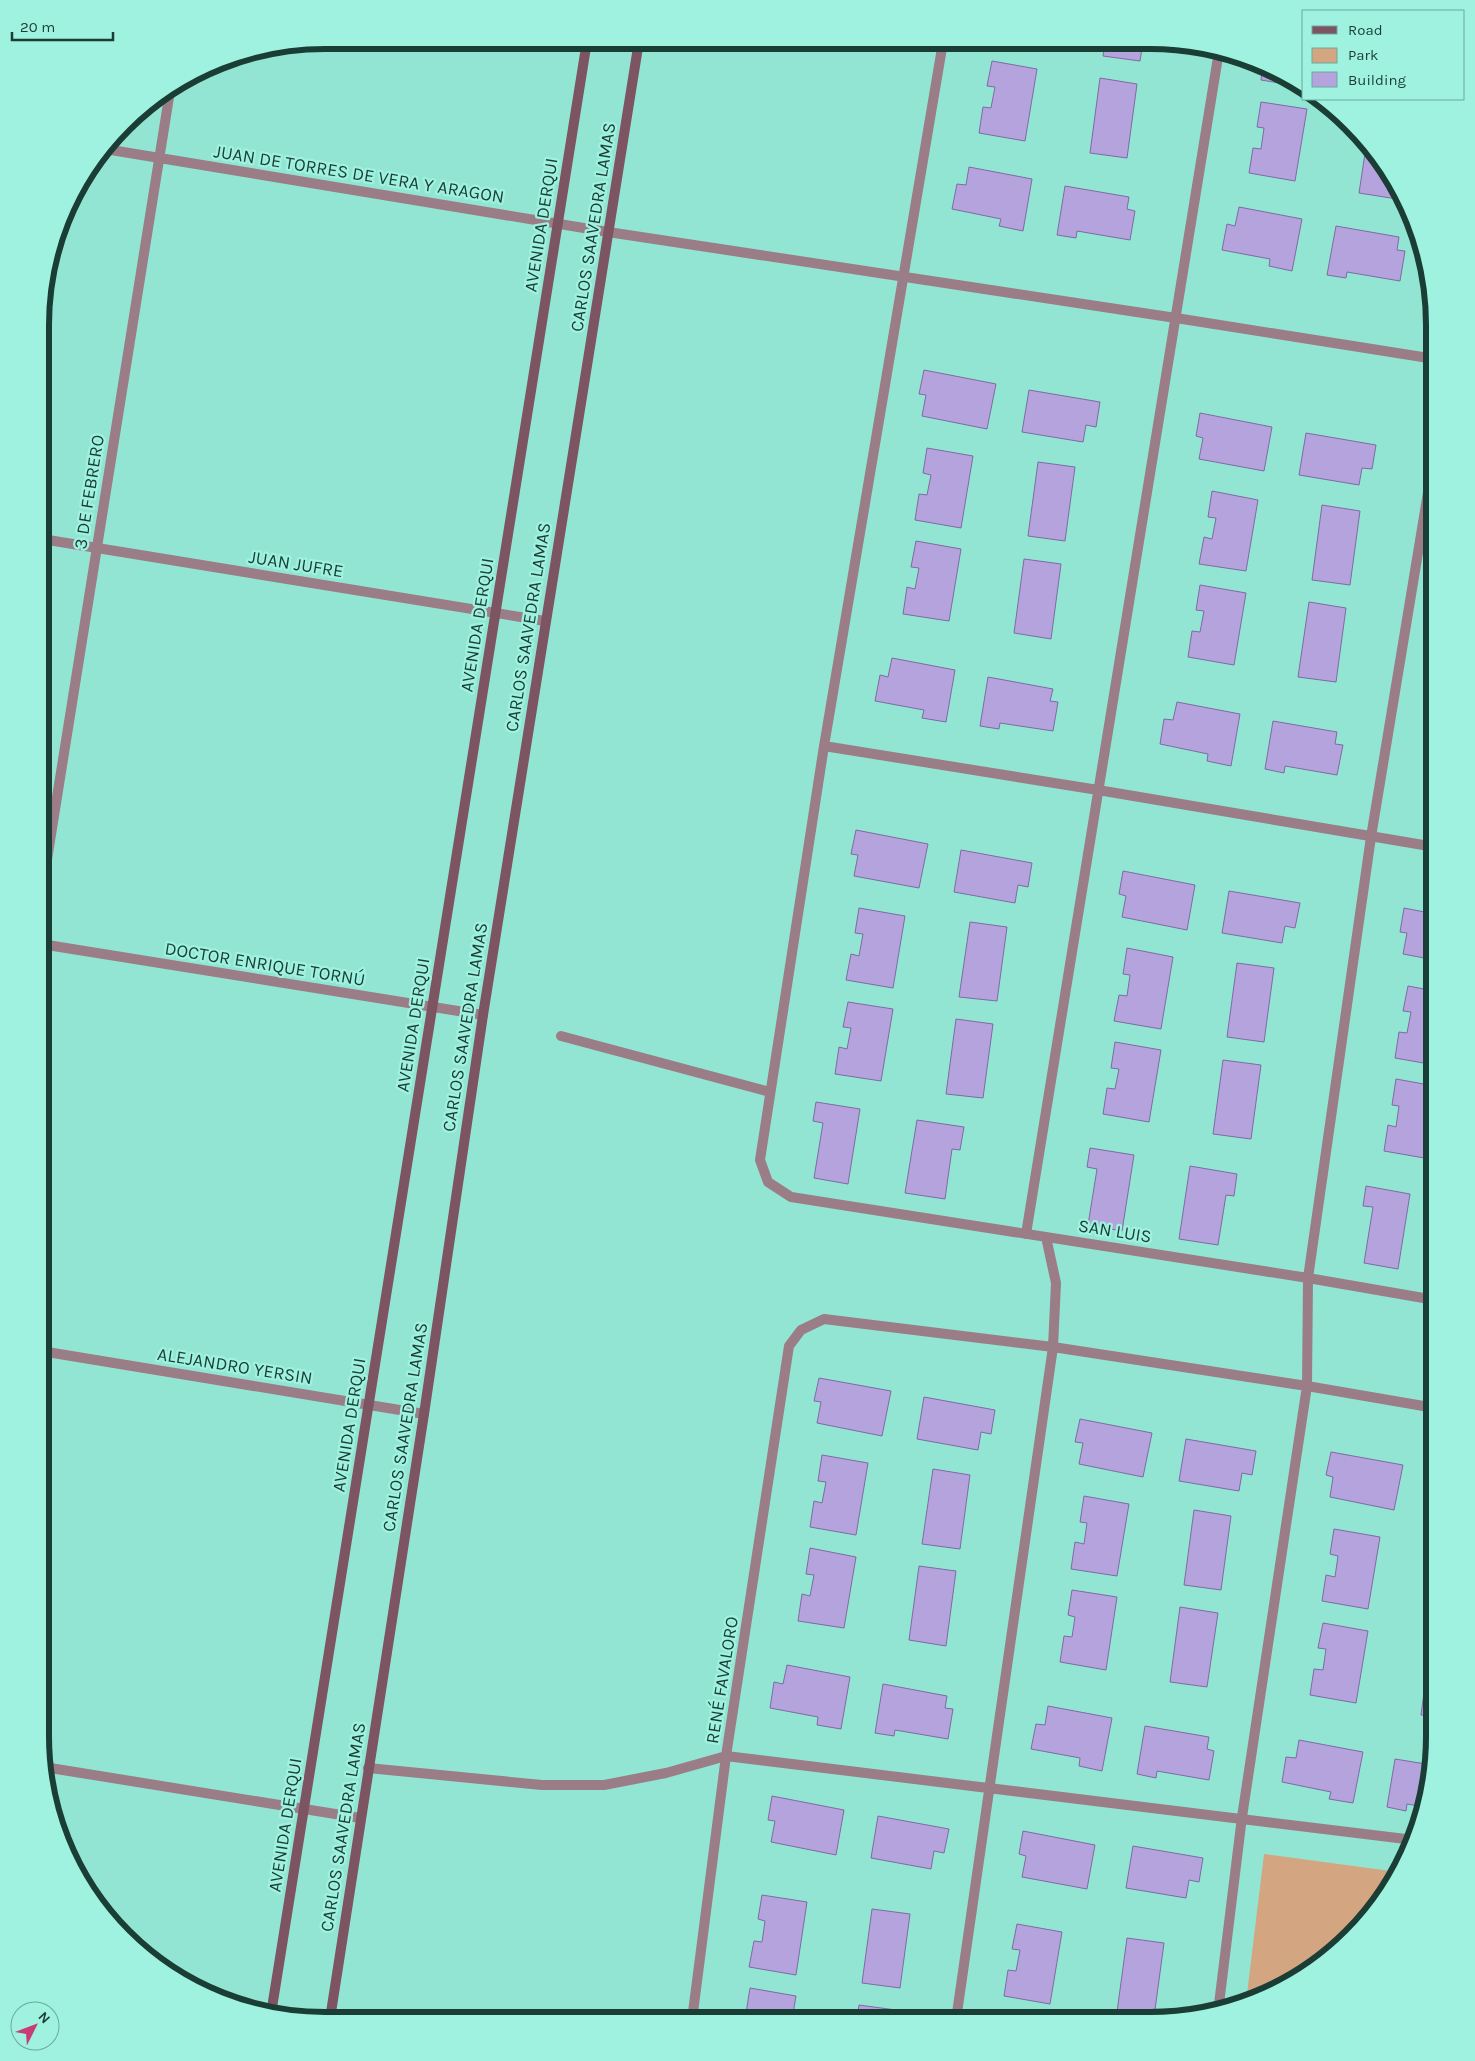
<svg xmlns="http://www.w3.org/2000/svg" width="1475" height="2061" font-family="Karla,sans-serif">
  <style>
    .green { fill: #d4a581 }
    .building { fill: #b5a3dd; stroke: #7d6ba2 }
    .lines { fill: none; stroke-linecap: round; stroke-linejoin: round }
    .minor { stroke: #9a7d86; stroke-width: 10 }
    .secondary { stroke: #7d5461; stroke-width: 10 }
    .labels { text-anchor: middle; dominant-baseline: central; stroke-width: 4.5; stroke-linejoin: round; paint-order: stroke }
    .street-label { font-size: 18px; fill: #1a3d35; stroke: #a0f2e0 }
    .rim { fill: none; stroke: #1a3d35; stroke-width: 6 }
  </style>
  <rect width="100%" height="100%" fill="#93e5d3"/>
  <path class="green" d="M 1264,1854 L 1398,1872 L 1387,1895 L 1338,1951 L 1276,1992 L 1246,2002 Z"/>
  <path class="building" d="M 1004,42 L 1038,42 L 1037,47 Z
    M 1105,42 L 1143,42 L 1140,61 L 1103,56 Z
    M 992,61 L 1037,69 L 1025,141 L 979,133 L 983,107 L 991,108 L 995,87 L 987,86 Z
    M 1263,64 L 1304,87 L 1261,80 Z
    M 1100,78 L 1137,84 L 1127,158 L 1090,153 Z
    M 1261,102 L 1307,109 L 1295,181 L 1249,173 L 1253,148 L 1261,149 L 1264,128 L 1257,127 Z
    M 1367,140 L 1398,187 L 1397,199 L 1359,193 Z
    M 969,167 L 1032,179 L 1023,231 L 999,226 L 1001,219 L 952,209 L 957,184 L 966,185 Z
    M 1065,186 L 1129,197 L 1127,209 L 1135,211 L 1130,240 L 1077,231 L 1076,238 L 1057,235 Z
    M 1239,207 L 1302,219 L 1292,271 L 1269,266 L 1270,259 L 1222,250 L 1227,224 L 1235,226 Z
    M 1336,226 L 1399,237 L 1397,250 L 1405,251 L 1400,281 L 1347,272 L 1346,278 L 1327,275 Z
    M 924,370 L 996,384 L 987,429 L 922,416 L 926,395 L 919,394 Z
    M 1029,390 L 1100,402 L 1096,427 L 1086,425 L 1083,442 L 1022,432 Z
    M 1200,413 L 1272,427 L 1264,471 L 1199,459 L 1203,438 L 1196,436 Z
    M 1306,433 L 1376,445 L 1372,469 L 1362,468 L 1359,485 L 1299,475 Z
    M 927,448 L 973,456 L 961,528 L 915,520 L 919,494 L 927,495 L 931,475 L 923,473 Z
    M 1038,462 L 1075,467 L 1065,541 L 1028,536 Z
    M 1212,491 L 1258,500 L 1246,571 L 1199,564 L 1204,537 L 1212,539 L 1216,518 L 1208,517 Z
    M 1322,505 L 1360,511 L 1350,585 L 1312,580 Z
    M 916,541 L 961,549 L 949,621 L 903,614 L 907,587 L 915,589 L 919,568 L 911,567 Z
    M 1024,559 L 1061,564 L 1051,639 L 1014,633 Z
    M 1200,585 L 1246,593 L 1234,665 L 1188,657 L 1192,631 L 1200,632 L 1204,611 L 1196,610 Z
    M 1309,602 L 1346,608 L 1336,682 L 1298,677 Z
    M 892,658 L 955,670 L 946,722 L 922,718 L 924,710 L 875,701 L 880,675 L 888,677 Z
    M 988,677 L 1053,689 L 1050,701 L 1058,702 L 1053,731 L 1000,723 L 999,729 L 980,726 Z
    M 1177,702 L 1240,714 L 1231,766 L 1207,761 L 1208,754 L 1160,744 L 1164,719 L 1173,720 Z
    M 1273,721 L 1337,732 L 1335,744 L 1343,745 L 1337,775 L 1285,766 L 1284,773 L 1265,769 Z
    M 856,830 L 928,844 L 919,888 L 854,876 L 858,855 L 851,854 Z
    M 961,850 L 1032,863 L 1028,887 L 1018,885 L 1015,903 L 954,892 Z
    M 1123,871 L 1195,885 L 1187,930 L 1122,917 L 1126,896 L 1119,894 Z
    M 1229,891 L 1300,903 L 1295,928 L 1285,926 L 1282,943 L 1222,933 Z
    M 859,908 L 905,916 L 893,988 L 846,980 L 851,954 L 859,956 L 863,934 L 855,933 Z
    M 1404,908 L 1435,914 L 1435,960 L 1403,954 L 1407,933 L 1400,932 Z
    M 970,922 L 1007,927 L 997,1001 L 959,997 Z
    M 1127,948 L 1173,957 L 1161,1029 L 1114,1021 L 1119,995 L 1127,996 L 1130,975 L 1123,974 Z
    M 1237,963 L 1274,968 L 1264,1042 L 1227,1037 Z
    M 1408,986 L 1435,991 L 1435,1065 L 1395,1058 L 1399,1032 L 1407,1033 L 1411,1012 L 1403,1011 Z
    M 848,1002 L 893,1009 L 881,1081 L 835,1074 L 839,1047 L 847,1049 L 851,1028 L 843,1027 Z
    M 956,1019 L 993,1024 L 983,1098 L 946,1094 Z
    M 1115,1042 L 1161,1050 L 1149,1122 L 1103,1114 L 1107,1088 L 1115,1089 L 1119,1069 L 1111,1068 Z
    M 1223,1060 L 1261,1065 L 1251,1139 L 1213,1134 Z
    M 1396,1079 L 1435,1086 L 1435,1129 L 1430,1159 L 1384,1151 L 1388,1125 L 1396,1127 L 1399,1106 L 1392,1105 Z
    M 816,1102 L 860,1109 L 848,1184 L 814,1178 L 823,1123 L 813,1121 Z
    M 917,1120 L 964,1127 L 960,1150 L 952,1149 L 945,1199 L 905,1193 Z
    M 1090,1148 L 1134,1155 L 1122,1231 L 1088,1225 L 1097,1169 L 1087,1167 Z
    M 1190,1166 L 1237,1174 L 1234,1196 L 1226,1195 L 1218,1245 L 1179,1239 Z
    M 1366,1186 L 1410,1194 L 1398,1269 L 1364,1263 L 1373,1207 L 1363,1206 Z
    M 819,1378 L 891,1391 L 882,1436 L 817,1423 L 821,1402 L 814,1401 Z
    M 924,1397 L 995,1410 L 991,1434 L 981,1432 L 978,1450 L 917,1439 Z
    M 1080,1419 L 1152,1433 L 1143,1477 L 1079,1464 L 1083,1443 L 1075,1442 Z
    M 1186,1439 L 1256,1451 L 1252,1475 L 1242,1473 L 1239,1491 L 1179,1481 Z
    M 1331,1452 L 1403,1465 L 1394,1510 L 1330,1497 L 1333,1477 L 1326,1475 Z
    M 822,1455 L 868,1463 L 856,1535 L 810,1527 L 814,1501 L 822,1503 L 826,1482 L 818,1481 Z
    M 933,1469 L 970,1475 L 960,1549 L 922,1544 Z
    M 1434,1484 L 1434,1515 L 1429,1514 Z
    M 1084,1496 L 1129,1504 L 1117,1576 L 1071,1569 L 1075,1542 L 1084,1544 L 1087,1523 L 1080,1522 Z
    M 1194,1510 L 1231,1516 L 1221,1590 L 1184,1585 Z
    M 1334,1529 L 1380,1537 L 1368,1609 L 1322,1601 L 1326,1575 L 1335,1577 L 1338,1556 L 1330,1554 Z
    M 810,1548 L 856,1557 L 844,1628 L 798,1621 L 802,1594 L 810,1596 L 814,1575 L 806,1574 Z
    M 919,1566 L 956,1571 L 946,1646 L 909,1640 Z
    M 1072,1590 L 1117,1597 L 1106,1670 L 1060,1662 L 1064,1636 L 1072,1637 L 1075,1617 L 1068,1615 Z
    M 1180,1607 L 1218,1613 L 1207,1687 L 1170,1682 Z
    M 1323,1623 L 1368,1631 L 1356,1703 L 1310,1695 L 1314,1669 L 1323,1670 L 1326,1649 L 1318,1648 Z
    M 1431,1640 L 1434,1641 L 1434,1716 L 1421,1715 Z
    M 787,1665 L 850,1677 L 841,1729 L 817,1725 L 818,1717 L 770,1708 L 774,1682 L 783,1684 Z
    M 883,1684 L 947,1696 L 945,1708 L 953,1709 L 948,1739 L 895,1730 L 894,1736 L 875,1733 Z
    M 1048,1706 L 1112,1718 L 1102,1771 L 1079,1766 L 1080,1758 L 1031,1749 L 1036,1724 L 1045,1725 Z
    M 1145,1726 L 1209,1737 L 1207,1749 L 1214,1751 L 1209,1780 L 1157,1771 L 1156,1778 L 1137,1774 Z
    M 1299,1740 L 1363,1752 L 1353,1803 L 1329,1799 L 1331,1792 L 1282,1782 L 1286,1757 L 1296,1758 Z
    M 1395,1759 L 1432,1765 L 1424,1807 L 1407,1804 L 1406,1811 L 1387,1807 Z
    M 772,1796 L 844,1810 L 836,1855 L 771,1842 L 775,1821 L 768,1820 Z
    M 878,1816 L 949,1829 L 944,1853 L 934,1851 L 931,1869 L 871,1858 Z
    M 1023,1831 L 1095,1845 L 1087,1889 L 1022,1877 L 1026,1856 L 1019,1854 Z
    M 1133,1846 L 1203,1858 L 1199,1882 L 1189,1880 L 1186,1898 L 1126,1888 Z
    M 762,1895 L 807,1902 L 796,1975 L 749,1967 L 754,1941 L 762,1942 L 765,1921 L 758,1919 Z
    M 872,1909 L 910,1914 L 900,1988 L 862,1983 Z
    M 1017,1924 L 1062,1932 L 1050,2004 L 1004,1996 L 1008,1970 L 1016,1971 L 1020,1950 L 1012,1949 Z
    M 1127,1938 L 1164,1943 L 1154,2017 L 1117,2012 Z
    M 750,1988 L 796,1996 L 792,2020 L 753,2020 L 754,2014 L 746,2013 Z
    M 859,2005 L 896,2010 L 894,2020 L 857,2020 Z"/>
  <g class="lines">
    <path class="minor" d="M 943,42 L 824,746 L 760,1160 L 768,1182 L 791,1197 L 1308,1278 L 1435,1300
      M 105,149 L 608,232 L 1176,318 L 1435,359
      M 42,539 L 545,621
      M 824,746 L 1098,790 L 1435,847
      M 41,897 L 170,91
      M 41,944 L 483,1015
      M 561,1036 L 770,1092
      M 1026,1234 L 1219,51
      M 41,1351 L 424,1414
      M 44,1767 L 360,1818
      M 368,1768 L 542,1785 L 604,1785 L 666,1773 L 726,1756 L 1414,1840
      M 1218,2012 L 1242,1817 L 1307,1386 L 1308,1278 L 1371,837 L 1435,450
      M 692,2020 L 726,1756 L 789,1346 L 801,1330 L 824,1319 L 1053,1347 L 1307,1386 L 1435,1408
      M 956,2020 L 1053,1347 L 1056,1283 L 1046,1237"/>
    <path class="secondary" d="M 271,2014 L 587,41
      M 330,2019 L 424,1414 L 483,1015 L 639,41"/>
  </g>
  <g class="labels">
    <g class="street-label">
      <text transform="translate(359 174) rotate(9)">JUAN DE TORRES DE VERA Y ARAGON</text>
      <text transform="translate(541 225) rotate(-81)">AVENIDA DERQUI</text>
      <text transform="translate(593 227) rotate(-81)">CARLOS SAAVEDRA LAMAS</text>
      <text transform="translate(89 492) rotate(-81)">3 DE FEBRERO</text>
      <text transform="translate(296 564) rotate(9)">JUAN JUFRE</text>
      <text transform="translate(477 625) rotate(-81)">AVENIDA DERQUI</text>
      <text transform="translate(528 627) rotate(-81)">CARLOS SAAVEDRA LAMAS</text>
      <text transform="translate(265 964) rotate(9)">DOCTOR ENRIQUE TORNÚ</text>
      <text transform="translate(413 1025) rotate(-81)">AVENIDA DERQUI</text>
      <text transform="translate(465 1027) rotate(-81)">CARLOS SAAVEDRA LAMAS</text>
      <text transform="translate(1115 1231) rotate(9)">SAN LUIS</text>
      <text transform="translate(235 1366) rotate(9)">ALEJANDRO YERSIN</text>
      <text transform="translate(349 1425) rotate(-81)">AVENIDA DERQUI</text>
      <text transform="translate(405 1427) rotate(-81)">CARLOS SAAVEDRA LAMAS</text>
      <text transform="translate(722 1680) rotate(-81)">RENÉ FAVALORO</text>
      <text transform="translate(285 1825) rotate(-81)">AVENIDA DERQUI</text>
      <text transform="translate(343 1827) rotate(-81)">CARLOS SAAVEDRA LAMAS</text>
    </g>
  </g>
  <path d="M0 0H1475V2061H0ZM325 49H1150A276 276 0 0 1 1426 325V1736A276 276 0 0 1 1150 2012H325A276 276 0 0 1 49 1736V325A276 276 0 0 1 325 49Z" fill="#a0f2e0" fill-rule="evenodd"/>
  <path class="rim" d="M325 49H1150A276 276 0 0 1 1426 325V1736A276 276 0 0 1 1150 2012H325A276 276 0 0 1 49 1736V325A276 276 0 0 1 325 49Z"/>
  <rect x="1302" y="10" width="162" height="90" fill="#a0f2e0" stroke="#6aaa9c"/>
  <rect x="1312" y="26" width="25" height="8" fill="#7d5461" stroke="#6aaa9c"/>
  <text x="1348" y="35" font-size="15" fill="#1a3d35">Road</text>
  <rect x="1312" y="48" width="25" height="15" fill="#d4a581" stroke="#6aaa9c"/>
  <text x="1348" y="60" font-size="15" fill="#1a3d35">Park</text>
  <rect x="1312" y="72" width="25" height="15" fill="#b5a3dd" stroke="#6aaa9c"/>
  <text x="1348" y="85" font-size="15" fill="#1a3d35">Building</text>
  <g transform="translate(35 2026) rotate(48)"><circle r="24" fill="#a0f2e0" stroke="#6aaa9c"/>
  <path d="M0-4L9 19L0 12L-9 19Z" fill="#c63d77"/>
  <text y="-8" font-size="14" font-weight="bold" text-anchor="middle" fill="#1a3d35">N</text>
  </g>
  <path d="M12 32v8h101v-8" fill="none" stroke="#1a3d35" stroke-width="2.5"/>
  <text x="20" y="32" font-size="15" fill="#1a3d35" stroke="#a0f2e0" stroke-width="4" paint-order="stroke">20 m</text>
</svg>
